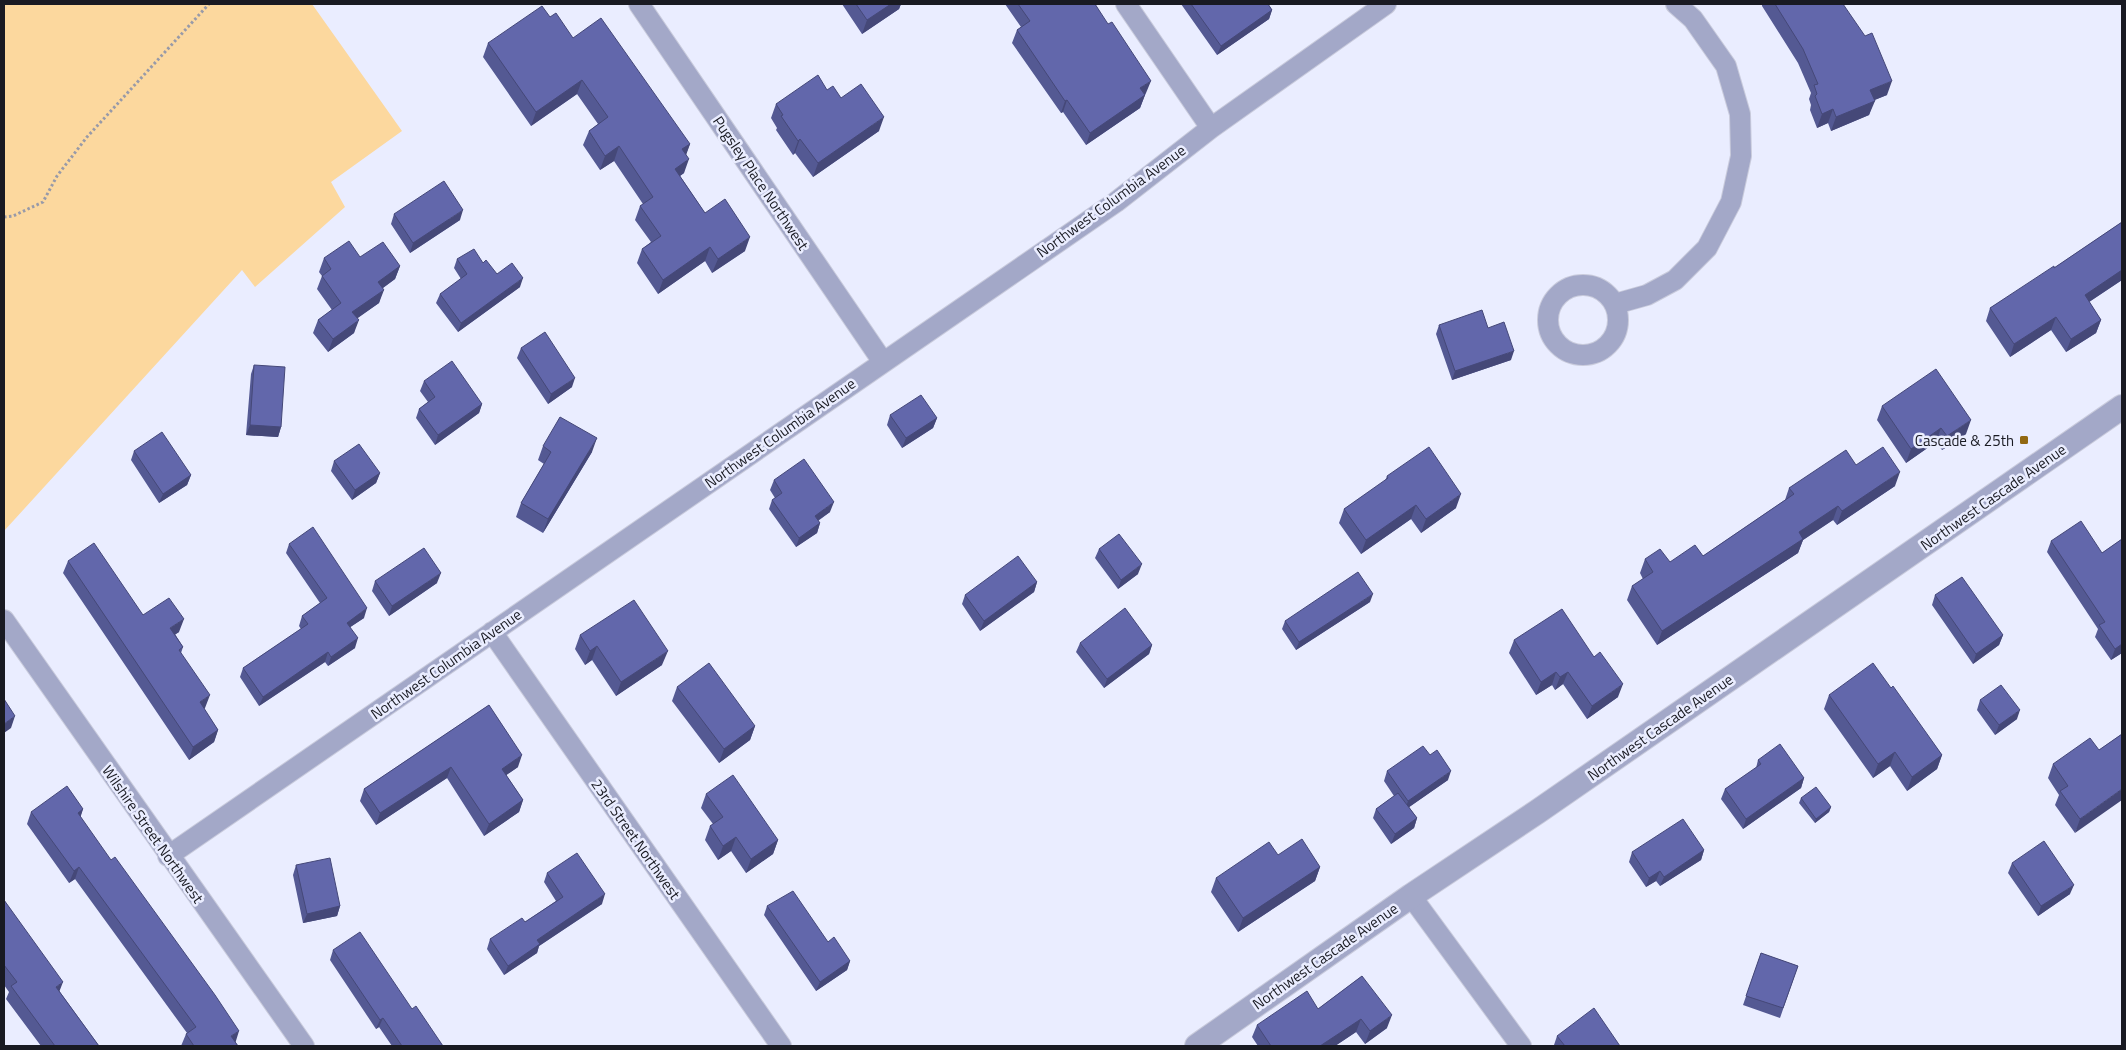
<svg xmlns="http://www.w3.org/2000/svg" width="2126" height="1050" font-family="'Titillium Web',sans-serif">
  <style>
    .green { fill: #fcd89e }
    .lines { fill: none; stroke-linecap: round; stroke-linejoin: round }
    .minor-casing { stroke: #c9cbdc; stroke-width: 22 }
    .tertiary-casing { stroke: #c9cbdc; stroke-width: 26 }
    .path { stroke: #989aa8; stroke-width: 3; stroke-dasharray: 2.5 2.5; stroke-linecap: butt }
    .minor { stroke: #a3a8c8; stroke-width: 20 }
    .tertiary { stroke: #a3a8c8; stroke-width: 24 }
    .wall { fill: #545993 }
    .shaded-wall { fill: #454878 }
    .building { fill: #6267ab; stroke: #454878 }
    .poi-dot { fill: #926812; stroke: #eaedff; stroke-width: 2 }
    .labels { text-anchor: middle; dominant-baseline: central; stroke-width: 5; stroke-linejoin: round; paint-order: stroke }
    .street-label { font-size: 15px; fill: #191a22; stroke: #eaedff }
    .poi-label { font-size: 15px; fill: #191a22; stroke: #eaedff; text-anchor: end }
  </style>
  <rect width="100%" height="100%" fill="#eaedff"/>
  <path class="green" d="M 4,4 L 312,4 L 402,131 L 331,182 L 345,207 L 255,287 L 242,270 L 4,531 Z"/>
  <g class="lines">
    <defs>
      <path id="minor" d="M 639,4 L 883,362
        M 1126,4 L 1211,128
        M1548 320a35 35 0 1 1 70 0a35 35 0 1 1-70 0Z
        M 1615,304 L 1647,295 L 1675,280 L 1707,248 L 1731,202 L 1741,156 L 1740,114 L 1726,66 L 1693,19 L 1676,4
        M 4,620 L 304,1046
        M 492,632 L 781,1046
        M 168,856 L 1116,202 L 1211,128 L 1386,4
        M 1411,896 L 1521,1046"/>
      <path id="tertiary" d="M 1197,1046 L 1411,896 L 1537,812 L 2122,407"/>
    </defs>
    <use href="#minor" class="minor-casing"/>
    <use href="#tertiary" class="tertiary-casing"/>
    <path class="path" d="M 4,217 L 13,216 L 43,202 L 57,176 L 87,137 L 209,4"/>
    <use href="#minor" class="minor"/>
    <use href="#tertiary" class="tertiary"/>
  </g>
  <path class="wall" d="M 842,4 L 901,4 L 899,9 L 862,34 Z
    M 1005,4 L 1095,4 L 1146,93 L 1145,95 L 1140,108 L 1086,145 L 1063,112 L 1061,113 L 1012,43 L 1017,30 L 1021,27 Z
    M 1181,4 L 1268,4 L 1272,10 L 1269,19 L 1217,55 Z
    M 1762,4 L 1843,4 L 1887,95 L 1874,100 L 1869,115 L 1831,131 L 1828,123 L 1817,128 L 1810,110 L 1811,105 L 1809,99 L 1811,93 L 1798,63 L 1762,6 Z
    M 550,17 L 690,144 L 686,154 L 684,173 L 680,176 L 705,213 L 745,251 L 712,273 L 705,261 L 658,294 L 637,263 L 642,249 L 651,242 L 635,220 L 640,206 L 643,204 L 614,161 L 600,170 L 583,145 L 589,131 L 598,124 L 577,94 L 531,126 L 483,57 L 488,43 Z
    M 827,90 L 841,98 L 879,131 L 813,177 L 795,153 L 793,155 L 776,130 L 777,128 L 771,118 L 776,104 Z
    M 394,214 L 460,220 L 410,253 L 391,224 Z
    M 2122,222 L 2122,280 L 2089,302 L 2101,320 L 2096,333 L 2066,352 L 2051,330 L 2010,357 L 1986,321 L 1990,308 L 2054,268 Z
    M 360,257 L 400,266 L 395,279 L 383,288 L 379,303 L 357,318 L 354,333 L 328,352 L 313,333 L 318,320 L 332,310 L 317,289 L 322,276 L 319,272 L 324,258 Z
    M 457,259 L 483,263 L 497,274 L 520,287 L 458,332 L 436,303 L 440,294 L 461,279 L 454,268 Z
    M 1439,325 L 1488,328 L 1511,360 L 1452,380 L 1436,334 Z
    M 521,348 L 572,387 L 548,404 L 517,358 Z
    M 254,365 L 281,427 L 278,437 L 246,435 L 251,374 Z
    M 424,381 L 482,404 L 479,413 L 435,445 L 416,418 L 419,409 L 428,402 L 420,391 Z
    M 1882,406 L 1966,434 L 1942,450 L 1936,442 L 1906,463 L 1877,420 Z
    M 890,415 L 937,418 L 933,428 L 902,448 L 887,425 Z
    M 543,446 L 592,452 L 543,533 L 516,517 L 521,503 L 544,464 L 538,460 Z
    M 134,451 L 191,475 L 187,485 L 159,503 L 131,460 Z
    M 334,461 L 380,473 L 376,483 L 352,500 L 331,471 Z
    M 1856,465 L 1895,486 L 1837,525 L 1833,520 L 1803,540 L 1798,553 L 1657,645 L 1627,600 L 1632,586 L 1643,579 L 1640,573 L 1645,559 L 1670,562 L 1703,556 L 1785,500 L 1789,488 Z
    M 1387,476 L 1456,508 L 1421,533 L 1411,519 L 1361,554 L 1339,523 L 1344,509 L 1385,481 Z
    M 774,480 L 830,512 L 818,521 L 820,523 L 817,533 L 796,547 L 769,509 L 772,500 L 775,498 L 770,490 Z
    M 2122,539 L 2122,653 L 2111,660 L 2095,637 L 2098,629 L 2047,552 L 2051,541 L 2102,553 Z
    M 289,544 L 364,618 L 350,627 L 355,648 L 328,666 L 325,662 L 259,706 L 240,677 L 243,668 L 301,629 L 299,626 L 302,616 L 320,603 L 286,553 Z
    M 1099,549 L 1138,574 L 1118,589 L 1095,558 Z
    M 68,561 L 143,615 L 179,632 L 175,634 L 183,647 L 181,653 L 205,708 L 204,709 L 218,730 L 214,742 L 189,760 L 63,573 Z
    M 375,581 L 437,583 L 389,616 L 372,591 Z
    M 1037,582 L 1034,592 L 980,631 L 962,604 L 965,595 Z
    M 1935,595 L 2003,635 L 1999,645 L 1973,664 L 1932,605 Z
    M 1370,602 L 1296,650 L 1282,629 L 1285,621 Z
    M 580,635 L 662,665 L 616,696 L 592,660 L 585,665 L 575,649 Z
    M 1514,640 L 1618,697 L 1587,719 L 1563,684 L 1555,690 L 1552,685 L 1536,695 L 1509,653 Z
    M 1080,643 L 1152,645 L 1149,654 L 1104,688 L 1076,652 Z
    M 677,687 L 755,726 L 750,740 L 719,763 L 672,701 Z
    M 1891,688 L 1942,755 L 1937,769 L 1907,791 L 1890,766 L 1873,778 L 1824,709 L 1829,695 Z
    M 1980,700 L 2017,719 L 1995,735 L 1977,710 Z
    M 489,705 L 518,767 L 506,775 L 523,800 L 519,812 L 484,836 L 447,778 L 376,825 L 360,801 L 364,789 Z
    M 2122,734 L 2075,833 L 2055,805 L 2059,795 L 2048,778 L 2053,764 L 2099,750 Z
    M 1758,760 L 1804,778 L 1801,788 L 1743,829 L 1721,799 L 1725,789 L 1756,768 Z
    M 1387,771 L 1448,780 L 1409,807 L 1417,818 L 1414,828 L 1391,844 L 1373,818 L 1376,809 L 1394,796 L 1384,781 Z
    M 706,794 L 778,840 L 773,854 L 746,873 L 731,851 L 718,860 L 705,840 L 710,826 L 713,824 L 701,808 Z
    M 1801,798 L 1831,807 L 1829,812 L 1815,823 L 1799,803 Z
    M 83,809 L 80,817 L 238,1046 L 181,1046 L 186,1034 L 187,1033 L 75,879 L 69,883 L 27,824 L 31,812 Z
    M 1704,850 L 1701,860 L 1660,886 L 1656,881 L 1646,887 L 1629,862 L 1632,852 Z
    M 1278,855 L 1320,867 L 1315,881 L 1238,932 L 1211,892 L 1216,878 Z
    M 2012,863 L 2070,894 L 2038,916 L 2008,873 Z
    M 296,865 L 340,906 L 337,916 L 303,923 L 293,875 Z
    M 547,873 L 602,904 L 539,946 L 537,953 L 504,975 L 487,949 L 490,939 L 525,922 L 556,901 L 544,882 Z
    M 4,900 L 60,992 L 99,1046 L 41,1046 L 6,999 L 9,992 L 4,985 Z
    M 767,906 L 828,942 L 850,961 L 847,970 L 816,991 L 764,915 Z
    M 333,950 L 412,1009 L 443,1046 L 392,1046 L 379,1027 L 376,1029 L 330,960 Z
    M 1761,953 L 1798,966 L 1780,1018 L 1743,1005 Z
    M 1362,976 L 1387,1028 L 1365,1044 L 1356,1032 L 1335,1046 L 1258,1046 L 1252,1037 L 1257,1025 L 1318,1009 Z
    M 1557,1036 L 1620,1046 L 1554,1046 L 1554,1045 Z"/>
  <path class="shaded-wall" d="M 891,4 L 901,4 L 899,9 L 862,34 L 867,20 Z
    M 1272,10 L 1269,19 L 1217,55 L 1221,46 Z
    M 582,80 L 577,94 L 531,126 L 536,112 Z
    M 1151,81 L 1146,93 L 1136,101 L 1140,88 Z
    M 1892,81 L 1887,95 L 1865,104 L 1870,90 Z
    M 1145,95 L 1140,108 L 1086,145 L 1090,133 Z
    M 1067,100 L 1063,112 L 1061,113 L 1065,101 Z
    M 1875,101 L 1869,115 L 1831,131 L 1836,117 Z
    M 1833,109 L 1828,123 L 1817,128 L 1822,114 Z
    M 884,117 L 879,131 L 813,177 L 818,163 Z
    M 800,139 L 795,153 L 793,155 L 798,141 Z
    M 690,144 L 685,158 L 682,149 Z
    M 619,146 L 614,161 L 600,170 L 605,156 Z
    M 689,159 L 684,173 L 670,183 L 675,169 Z
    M 463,210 L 460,220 L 410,253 L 413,243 Z
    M 750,237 L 745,251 L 712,273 L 718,259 Z
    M 710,247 L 705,261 L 658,294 L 663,280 Z
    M 400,266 L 395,279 L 373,295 L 378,282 Z
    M 2122,270 L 2122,280 L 2080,308 L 2085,295 Z
    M 523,278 L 520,287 L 458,332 L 461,323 Z
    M 384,290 L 379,303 L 348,325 L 352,312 Z
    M 2056,317 L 2051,330 L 2010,357 L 2014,344 Z
    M 359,320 L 354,333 L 328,352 L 333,339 Z
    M 2101,320 L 2096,333 L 2066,352 L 2071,339 Z
    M 1514,351 L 1511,360 L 1452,380 L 1455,371 Z
    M 575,378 L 572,387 L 548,404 L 551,394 Z
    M 482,404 L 479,413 L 435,445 L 438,435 Z
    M 937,418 L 933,428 L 902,448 L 906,438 Z
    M 1971,420 L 1966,434 L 1942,450 L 1947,436 Z
    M 250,425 L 281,427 L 278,437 L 246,435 Z
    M 1941,428 L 1936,442 L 1906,463 L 1911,449 Z
    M 597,438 L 592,452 L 543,533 L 548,519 Z
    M 1900,472 L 1895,486 L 1837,525 L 1842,511 Z
    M 380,473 L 376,483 L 352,500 L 355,490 Z
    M 191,475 L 187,485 L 159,503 L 163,494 Z
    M 1461,494 L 1456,508 L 1421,533 L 1426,519 Z
    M 834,502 L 830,512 L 811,525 L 815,516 Z
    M 1416,505 L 1411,519 L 1361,554 L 1366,540 Z
    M 1838,506 L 1833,520 L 1803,540 L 1798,553 L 1657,645 L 1662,631 L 1799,532 Z
    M 820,523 L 817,533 L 796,547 L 799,538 Z
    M 1142,564 L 1138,574 L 1118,589 L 1121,580 Z
    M 441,573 L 437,583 L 389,616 L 392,606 Z
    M 1037,582 L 1034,592 L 980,631 L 984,621 Z
    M 1373,594 L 1370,602 L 1296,650 L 1299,642 Z
    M 367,608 L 364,618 L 343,632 L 347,623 Z
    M 184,619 L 179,632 L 166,641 L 170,628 Z
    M 2003,635 L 1999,645 L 1973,664 L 1976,654 Z
    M 358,638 L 355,648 L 328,666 L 331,657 Z
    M 2122,644 L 2122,653 L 2111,660 L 2115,649 Z
    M 1152,645 L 1149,654 L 1104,688 L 1107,679 Z
    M 597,646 L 592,660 L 585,665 L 590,651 Z
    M 668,651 L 662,665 L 616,696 L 621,682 Z
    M 328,652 L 325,662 L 259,706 L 263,697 Z
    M 1556,672 L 1552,685 L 1536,695 L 1541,682 Z
    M 1568,672 L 1563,684 L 1555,690 L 1560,677 Z
    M 1623,684 L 1618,697 L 1587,719 L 1592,706 Z
    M 210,695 L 205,708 L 195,715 L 200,702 Z
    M 2020,710 L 2017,719 L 1995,735 L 1999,725 Z
    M 15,716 L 11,728 L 4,733 L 4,724 Z
    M 755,726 L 750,740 L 719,763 L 724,749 Z
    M 218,730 L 214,742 L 189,760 L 193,747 Z
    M 1895,752 L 1890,766 L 1873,778 L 1878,764 Z
    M 522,755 L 518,767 L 498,781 L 502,769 Z
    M 1942,755 L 1937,769 L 1907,791 L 1912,777 Z
    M 451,767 L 447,778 L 376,825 L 380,813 Z
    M 1451,771 L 1448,780 L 1405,810 L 1408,801 Z
    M 1804,778 L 1801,788 L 1743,829 L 1746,819 Z
    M 2122,789 L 2122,800 L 2075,833 L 2080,819 Z
    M 523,800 L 519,812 L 484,836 L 489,824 Z
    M 1831,807 L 1829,812 L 1815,823 L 1816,819 Z
    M 83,809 L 79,822 L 78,813 Z
    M 1417,818 L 1414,828 L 1391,844 L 1395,834 Z
    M 736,837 L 731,851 L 718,860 L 723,846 Z
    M 778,840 L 773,854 L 746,873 L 751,859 Z
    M 1704,850 L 1701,860 L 1660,886 L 1664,877 Z
    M 79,867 L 75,879 L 69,883 L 74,871 Z
    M 1320,867 L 1315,881 L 1238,932 L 1243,918 Z
    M 1660,871 L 1656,881 L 1646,887 L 1649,878 Z
    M 2074,885 L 2070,894 L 2038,916 L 2041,906 Z
    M 605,894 L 602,904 L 539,946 L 537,953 L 504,975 L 508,966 L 537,940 Z
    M 340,906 L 337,916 L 303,923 L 307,914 Z
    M 850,961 L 847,970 L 816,991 L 820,982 Z
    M 63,982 L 58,995 L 56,987 Z
    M 1392,1015 L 1387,1028 L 1365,1044 L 1370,1031 Z
    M 383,1018 L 379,1027 L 376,1029 L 380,1020 Z
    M 1361,1019 L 1356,1032 L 1335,1046 L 1320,1046 Z
    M 239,1031 L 235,1044 L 231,1036 Z"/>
  <path class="building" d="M 856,4 L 891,4 L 867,20 Z
    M 1018,4 L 1095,4 L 1108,24 L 1112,22 L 1151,81 L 1140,88 L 1145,95 L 1090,133 L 1067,100 L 1065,101 L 1017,30 L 1030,21 Z
    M 1191,4 L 1268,4 L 1272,10 L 1221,46 Z
    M 1775,4 L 1843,4 L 1865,36 L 1872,33 L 1892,81 L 1870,90 L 1875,101 L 1836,117 L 1833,109 L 1822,114 L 1815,96 L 1817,94 L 1814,85 L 1818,84 L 1803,49 Z
    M 542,6 L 550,17 L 556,13 L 573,38 L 601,18 L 690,144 L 682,149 L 689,159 L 675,169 L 705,213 L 725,199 L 750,237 L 718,259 L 710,247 L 663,280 L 642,249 L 661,236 L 640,206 L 653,197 L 619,146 L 605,156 L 589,131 L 608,117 L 582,80 L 536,112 L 488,43 Z
    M 818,75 L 827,90 L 833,86 L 841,98 L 861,84 L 884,117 L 818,163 L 800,139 L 798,141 L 781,116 L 783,115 L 776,104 Z
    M 444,181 L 463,210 L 413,243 L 394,214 Z
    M 2122,222 L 2122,270 L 2085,295 L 2101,320 L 2071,339 L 2056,317 L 2014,344 L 1990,308 L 2054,266 L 2054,268 Z
    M 349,241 L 360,257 L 383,242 L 400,266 L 378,282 L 384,290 L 352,312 L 359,320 L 333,339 L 318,320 L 341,303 L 322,276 L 331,269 L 324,258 Z
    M 474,249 L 483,263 L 486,260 L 497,274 L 512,263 L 523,278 L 461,323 L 440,294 L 467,274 L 457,259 Z
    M 1482,310 L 1488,328 L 1504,322 L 1514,351 L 1455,371 L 1439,325 Z
    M 545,332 L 575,378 L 551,394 L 521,348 Z
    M 452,361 L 482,404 L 438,435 L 419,409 L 435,397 L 424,381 Z
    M 254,365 L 285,367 L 281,427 L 250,425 Z
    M 1936,369 L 1971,420 L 1947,436 L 1941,428 L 1911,449 L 1882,406 Z
    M 921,395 L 937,418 L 906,438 L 890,415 Z
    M 560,417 L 597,438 L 548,519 L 521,503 L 551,452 L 543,446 Z
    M 162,432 L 191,475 L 163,494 L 134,451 Z
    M 359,444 L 380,473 L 355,490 L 334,461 Z
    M 1429,447 L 1461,494 L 1426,519 L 1416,505 L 1366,540 L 1344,509 L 1388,478 L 1387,476 Z
    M 1883,447 L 1900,472 L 1842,511 L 1838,506 L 1799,532 L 1803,539 L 1662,631 L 1632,586 L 1653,572 L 1645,559 L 1660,549 L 1670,562 L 1695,545 L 1703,556 L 1794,494 L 1789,488 L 1846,450 L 1856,465 Z
    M 804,459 L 834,502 L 815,516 L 820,523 L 799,538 L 772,500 L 782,493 L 774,480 Z
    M 2081,521 L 2102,553 L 2122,539 L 2122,644 L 2115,649 L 2099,625 L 2105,622 L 2051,541 Z
    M 313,527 L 367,608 L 347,623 L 358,638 L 331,657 L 328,652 L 263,697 L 243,668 L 308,624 L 302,616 L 327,598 L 289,544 Z
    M 1119,534 L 1142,564 L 1121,580 L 1099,549 Z
    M 94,543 L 143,615 L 169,598 L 184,619 L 170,628 L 183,647 L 179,650 L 210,695 L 200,702 L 218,730 L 193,747 L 68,561 Z
    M 424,548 L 441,573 L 392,606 L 375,581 Z
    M 1018,556 L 1037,582 L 984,621 L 965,595 Z
    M 1358,572 L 1373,594 L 1299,642 L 1285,621 Z
    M 1962,577 L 2003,635 L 1976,654 L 1935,595 Z
    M 634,600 L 668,651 L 621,682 L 597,646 L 590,651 L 580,635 Z
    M 1125,608 L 1152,645 L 1107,679 L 1080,643 Z
    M 1562,609 L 1594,657 L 1600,652 L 1623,684 L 1592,706 L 1568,672 L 1560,677 L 1556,672 L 1541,682 L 1514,640 Z
    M 709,663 L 755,726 L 724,749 L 677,687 Z
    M 1873,663 L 1891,688 L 1893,686 L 1942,755 L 1912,777 L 1895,752 L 1878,764 L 1829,695 Z
    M 2001,685 L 2020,710 L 1999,725 L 1980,700 Z
    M 4,699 L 15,716 L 4,724 Z
    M 489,705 L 522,755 L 502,769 L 523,800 L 489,824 L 451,767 L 380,813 L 364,789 Z
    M 2122,734 L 2122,789 L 2080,819 L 2060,791 L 2068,786 L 2053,764 L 2090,738 L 2099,750 Z
    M 1780,744 L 1804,778 L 1746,819 L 1725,789 L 1761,764 L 1758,760 Z
    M 1423,746 L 1430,755 L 1437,750 L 1451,771 L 1408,801 L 1387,771 Z
    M 733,775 L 778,840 L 751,859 L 736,837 L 723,846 L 710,826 L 723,817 L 706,794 Z
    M 67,786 L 83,809 L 78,813 L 111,860 L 115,857 L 215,995 L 239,1031 L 231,1036 L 238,1046 L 194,1046 L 186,1034 L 196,1027 L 79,867 L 74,871 L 31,812 Z
    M 1816,787 L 1831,807 L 1816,819 L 1801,798 Z
    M 1398,793 L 1417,818 L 1395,834 L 1376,809 Z
    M 1683,819 L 1704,850 L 1664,877 L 1660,871 L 1649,878 L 1632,852 Z
    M 1302,839 L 1320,867 L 1243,918 L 1216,878 L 1269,842 L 1278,855 Z
    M 2044,841 L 2074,885 L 2041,906 L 2012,863 Z
    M 577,853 L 605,894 L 537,940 L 540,944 L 508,966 L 490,939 L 522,918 L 525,922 L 563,897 L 547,873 Z
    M 330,858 L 340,906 L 307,914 L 296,865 Z
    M 793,891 L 828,942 L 834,937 L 850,961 L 820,982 L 767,906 Z
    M 4,900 L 63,982 L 56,987 L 99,1046 L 55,1046 L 11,986 L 17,982 L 4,965 Z
    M 360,932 L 412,1009 L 416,1006 L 443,1046 L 402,1046 L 383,1018 L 380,1020 L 333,950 Z
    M 1761,953 L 1798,966 L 1783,1008 L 1746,996 Z
    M 1362,976 L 1392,1015 L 1370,1031 L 1361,1019 L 1320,1046 L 1271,1046 L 1257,1025 L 1307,991 L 1318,1009 Z
    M 1594,1008 L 1620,1046 L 1565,1046 L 1557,1036 Z"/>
  <rect class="poi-dot" x="2019" y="435" width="10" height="10" rx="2.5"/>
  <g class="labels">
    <g class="street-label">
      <text transform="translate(761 183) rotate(56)">Pugsley Place Northwest</text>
      <text transform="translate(1111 201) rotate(-36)">Northwest Columbia Avenue</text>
      <text transform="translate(780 433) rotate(-35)">Northwest Columbia Avenue</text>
      <text transform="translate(1993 497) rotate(-35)">Northwest Cascade Avenue</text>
      <text transform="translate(446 664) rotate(-35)">Northwest Columbia Avenue</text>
      <text transform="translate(1660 727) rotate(-35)">Northwest Cascade Avenue</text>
      <text transform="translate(153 834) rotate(55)">Wilshire Street Northwest</text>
      <text transform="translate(636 839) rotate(55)">23rd Street Northwest</text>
      <text transform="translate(1325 956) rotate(-35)">Northwest Cascade Avenue</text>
    </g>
    <g class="poi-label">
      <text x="2014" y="440">Cascade &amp; 25th</text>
    </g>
  </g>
  <rect width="2126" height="1050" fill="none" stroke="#191a22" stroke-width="10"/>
</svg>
